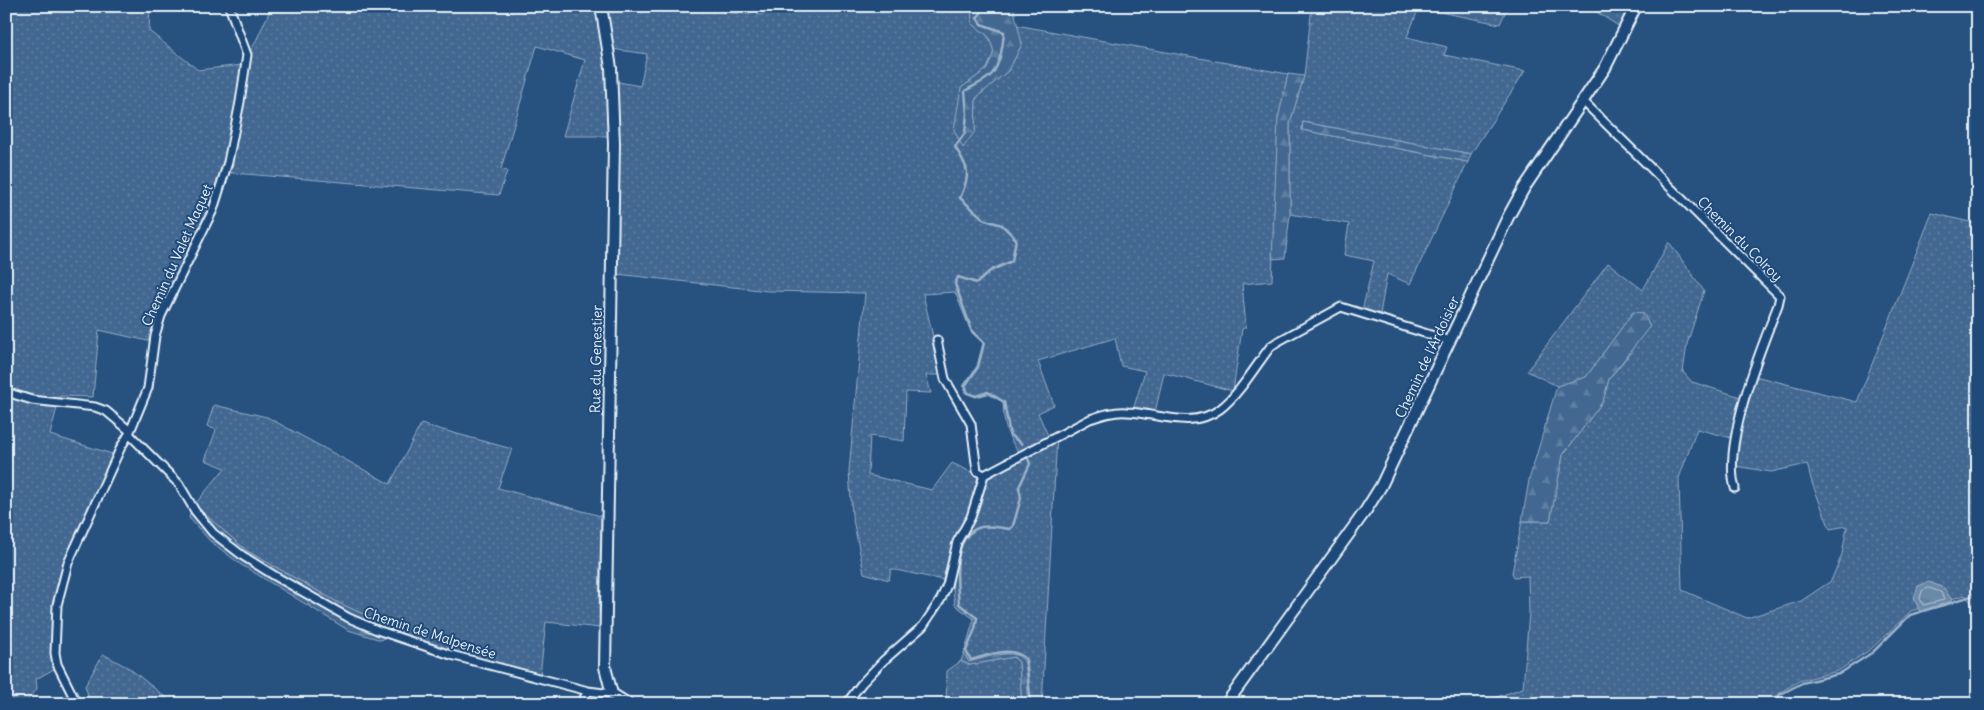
<svg xmlns="http://www.w3.org/2000/svg" width="1984" height="710" font-family="Delius,sans-serif">
  <style>
    .grass { fill: url(#grass-dots); stroke: #96acc4; fill-rule: evenodd }
    .forest { fill: url(#forest-firs); stroke: #96acc4 }
    .water { fill: url(#water-ripples); stroke: #9db3c9 }
    .lines { fill: none; stroke-linecap: round; stroke-linejoin: round }
    .shore { stroke: #b6c8d9; stroke-width: 1 }
    .stream { stroke: #9db3c9; stroke-width: 2.5 }
    .river { stroke: #6b8aaa; stroke-width: 14 }
    .street-casing { stroke: #e8f1f8; stroke-width: 11 }
    .secondary-casing { stroke: #e8f1f8; stroke-width: 14 }
    .street { stroke: #1f4a7a; stroke-width: 7 }
    .secondary { stroke: #1f4a7a; stroke-width: 10 }
    .labels { text-anchor: middle; dominant-baseline: central; stroke-width: 4; stroke-linejoin: round; paint-order: stroke }
    .street-label { font-size: 14px; fill: #e8f1f8; stroke: #1f4a7a }
  </style>
  <defs>
    <pattern id="grass-dots" width="8" height="8" patternUnits="userSpaceOnUse" patternTransform="scale(1.25)"><rect width="8" height="8" fill="#436891"/><path d="M2 2h.1M6 6h.1" fill="none" stroke="#5e7ea1" stroke-width="1.8" stroke-linecap="round"/></pattern>
    <pattern id="forest-firs" width="22" height="20" patternUnits="userSpaceOnUse" patternTransform="scale(1.25)"><rect width="22" height="20" fill="#436891"/><path d="M5 1l3.5 6h-7zM16 11l3.5 6h-7z" fill="#5e7ea1"/></pattern>
    <pattern id="water-ripples" width="26" height="14" patternUnits="userSpaceOnUse" patternTransform="scale(1.25)"><rect width="26" height="14" fill="#6b8aaa"/><path d="M2 4q2-2 4 0t4 0M15 11q2-2 4 0t4 0" fill="none" stroke="#5e7388"/></pattern>
  </defs>
  <rect width="100%" height="100%" fill="#27517f"/>
  <filter id="ink" filterUnits="userSpaceOnUse"><feTurbulence type="fractalNoise" baseFrequency=".02" numOctaves="2"/><feDisplacementMap in="SourceGraphic" scale="10" xChannelSelector="R" yChannelSelector="G"/><feConvolveMatrix kernelMatrix="1 2 1 2 8 2 1 2 1" color-interpolation-filters="sRGB"/></filter>
  <g filter="url(#ink)">
    <path class="grass" d="M 6,6 L 150,6 L 149,31 L 198,70 L 242,65 L 255,43 L 272,6 L 719,6 L 723,12 L 761,15 L 767,11 L 783,12 L 784,6 L 971,6 L 972,23 L 989,37 L 994,52 L 987,69 L 961,88 L 975,131 L 976,98 L 1009,70 L 1022,44 L 1016,25 L 1288,74 L 1278,119 L 1272,281 L 1242,284 L 1246,327 L 1242,329 L 1233,391 L 1164,373 L 1154,417 L 1132,413 L 1145,371 L 1121,366 L 1115,338 L 1038,361 L 1054,405 L 1038,413 L 1050,440 L 1057,436 L 1042,704 L 1029,704 L 1024,661 L 1007,653 L 969,662 L 964,653 L 974,619 L 955,605 L 952,582 L 891,569 L 889,580 L 864,573 L 852,515 L 849,471 L 865,293 L 768,291 L 608,273 L 609,136 L 563,136 L 585,60 L 537,46 L 501,169 L 507,171 L 499,195 L 221,172 L 200,229 L 182,262 L 148,341 L 99,330 L 93,397 L 60,396 L 50,435 L 119,456 L 66,573 L 58,606 L 54,669 L 36,679 L 37,689 L 25,704 L 6,704 ZM 604,48 L 647,54 L 640,86 L 608,80 ZM 955,292 L 971,332 L 983,343 L 977,366 L 963,386 L 965,393 L 976,397 L 988,394 L 1003,402 C 1004,428 1006,434 1021,456 L 986,479 L 952,463 L 932,490 L 868,475 L 870,436 L 904,441 L 906,392 L 931,393 L 926,375 L 942,375 L 923,294 Z
      M 1312,6 L 1508,6 L 1500,24 L 1419,8 L 1407,37 L 1447,47 L 1444,55 L 1525,71 L 1471,154 L 1303,122 L 1302,130 L 1468,162 L 1410,284 L 1387,274 L 1379,320 L 1361,315 L 1374,261 L 1344,255 L 1349,224 L 1290,214 L 1290,123 L 1304,76 Z
      M 1587,6 L 1631,6 L 1620,27 Z
      M 1932,213 L 1978,224 L 1978,611 L 1965,595 L 1911,611 L 1871,649 L 1838,671 L 1799,681 L 1781,692 L 1768,704 L 1499,704 L 1494,698 L 1523,688 L 1529,612 L 1528,576 L 1514,577 L 1512,573 L 1522,521 L 1550,521 L 1563,455 L 1603,401 L 1609,379 L 1631,352 L 1633,312 L 1586,377 L 1557,386 L 1527,371 L 1608,263 L 1643,290 L 1669,242 L 1704,291 L 1687,344 L 1683,372 L 1692,382 L 1744,398 L 1732,438 L 1697,429 L 1679,478 L 1682,590 L 1747,618 L 1801,601 L 1831,581 L 1842,554 L 1847,526 L 1830,529 L 1812,483 L 1807,464 L 1771,472 L 1735,466 L 1742,420 L 1755,376 L 1857,402 Z
      M 214,405 L 267,417 L 390,484 L 421,424 L 512,449 L 498,488 L 601,516 L 599,610 L 600,628 L 546,622 L 540,675 L 386,636 L 396,629 L 339,603 L 247,551 L 199,509 L 191,509 L 225,468 L 205,460 L 216,430 L 207,426 Z
      M 103,654 L 129,668 L 174,704 L 91,704 L 85,686 Z
      M 1013,657 L 1019,662 L 1022,704 L 946,704 L 947,671 L 961,661 L 970,665 Z"/>
    <path class="forest" d="M 971,6 L 1013,6 L 1022,44 L 1009,70 L 976,98 L 975,131 L 963,148 L 954,130 L 961,88 L 987,69 L 994,52 L 989,37 L 972,23 Z
      M 1288,74 L 1304,76 L 1290,123 L 1290,214 L 1285,258 L 1272,259 L 1278,119 Z
      M 1303,122 L 1471,154 L 1468,162 L 1302,130 Z
      M 1633,312 L 1643,313 L 1650,326 L 1609,379 L 1603,401 L 1563,455 L 1550,521 L 1522,521 L 1529,480 L 1557,386 L 1586,377 Z
      M 191,509 L 199,509 L 247,551 L 339,603 L 396,629 L 413,639 L 386,636 L 381,640 L 348,630 L 240,564 L 210,541 L 189,518 Z
      M 964,653 L 969,662 C 982,659 1016,646 1024,661 C 1027,668 1028,694 1029,704 L 1022,704 L 1019,662 L 1014,657 L 970,665 L 961,661 Z"/>
    <path class="water" d="M 1929,582 L 1944,588 L 1954,603 L 1920,612 L 1914,598 L 1918,586 Z"/>
    <g class="lines">
      <path class="shore" d="M 1929,588 L 1941,592 L 1944,600 L 1923,605 L 1920,598 L 1922,591 Z"/>
      <path class="stream" d="M 992,6 L 983,10 L 977,18 L 981,24 L 1004,32 C 1003,45 1001,63 992,74 C 986,81 973,86 965,91 L 967,114 L 965,133 L 955,147 C 969,168 971,174 960,198 L 985,220 L 1002,225 L 1016,239 L 1012,261 L 990,271 L 977,283 L 958,277 L 955,284 L 972,331 L 984,343 L 978,367 L 965,386 L 968,393 L 976,396 L 988,392 L 1004,402 L 1010,435 L 1022,444
        M 1027,456 L 1030,464 L 1019,487 L 1021,498 L 1013,526 L 1010,529 C 1001,528 987,524 978,528 C 951,539 957,581 959,604 L 977,618 L 975,629 L 966,651 L 971,660 C 989,655 1010,645 1026,659 L 1031,704
        M 1772,704 L 1781,694 L 1802,683 L 1839,674 L 1873,652 L 1910,615 L 1978,594"/>
      <path class="river" d="M 6,701 L 9,704"/>
      <defs>
        <path id="street" d="M 1583,101 L 1780,296 L 1778,305 C 1761,348 1722,444 1735,488
          M 937,340 L 945,379 L 971,424 L 977,471 L 984,475
          M 6,392 L 32,400 L 95,407 L 106,411 L 130,431
          M 129,434 L 179,484 L 195,511 L 213,533 L 243,556 L 275,576 L 349,618 L 377,630 L 451,655 L 588,691 L 612,694
          M 77,704 L 57,664 L 55,653 L 57,605 L 68,563 L 121,447 L 129,434 L 148,388 L 155,336 L 161,316 L 213,210 L 228,162 L 240,102 L 247,55 L 229,6
          M 581,704 L 588,691
          M 846,704 L 862,683 L 883,661 L 923,626 L 941,599 L 947,585 L 957,542 L 971,517 L 984,475 L 1090,419 C 1102,415 1114,411 1127,412 C 1158,413 1192,430 1220,409 C 1238,396 1257,364 1271,346 L 1277,342 L 1341,307 L 1450,341"/>
        <path id="secondary" d="M 601,6 L 611,68 L 614,144 L 605,667 L 612,694 L 628,704
          M 1226,704 L 1366,510 L 1381,486 L 1508,217 L 1524,188 L 1605,68 L 1636,6"/>
      </defs>
      <use href="#street" class="street-casing"/>
      <use href="#secondary" class="secondary-casing"/>
      <use href="#street" class="street"/>
      <use href="#secondary" class="secondary"/>
    </g>
  </g>
  <g class="labels">
    <g class="street-label">
      <text transform="translate(1740 239) rotate(45)">Chemin du Colroy</text>
      <text transform="translate(177 255) rotate(-66)">Chemin du Valet Maquet</text>
      <text transform="translate(1427 357) rotate(-65)">Chemin de l'Ardoisier</text>
      <text transform="translate(596 359) rotate(-89)">Rue du Genestier</text>
      <text transform="translate(430 633) rotate(18)">Chemin de Malpensée</text>
    </g>
  </g>
  <rect width="1984" height="710" fill="none" stroke="#1f4a7a" stroke-width="25"/>
  <rect x="12" y="12" width="1959" height="685" fill="none" stroke="#e8f1f8" stroke-width="2" filter="url(#ink)"/>
</svg>
